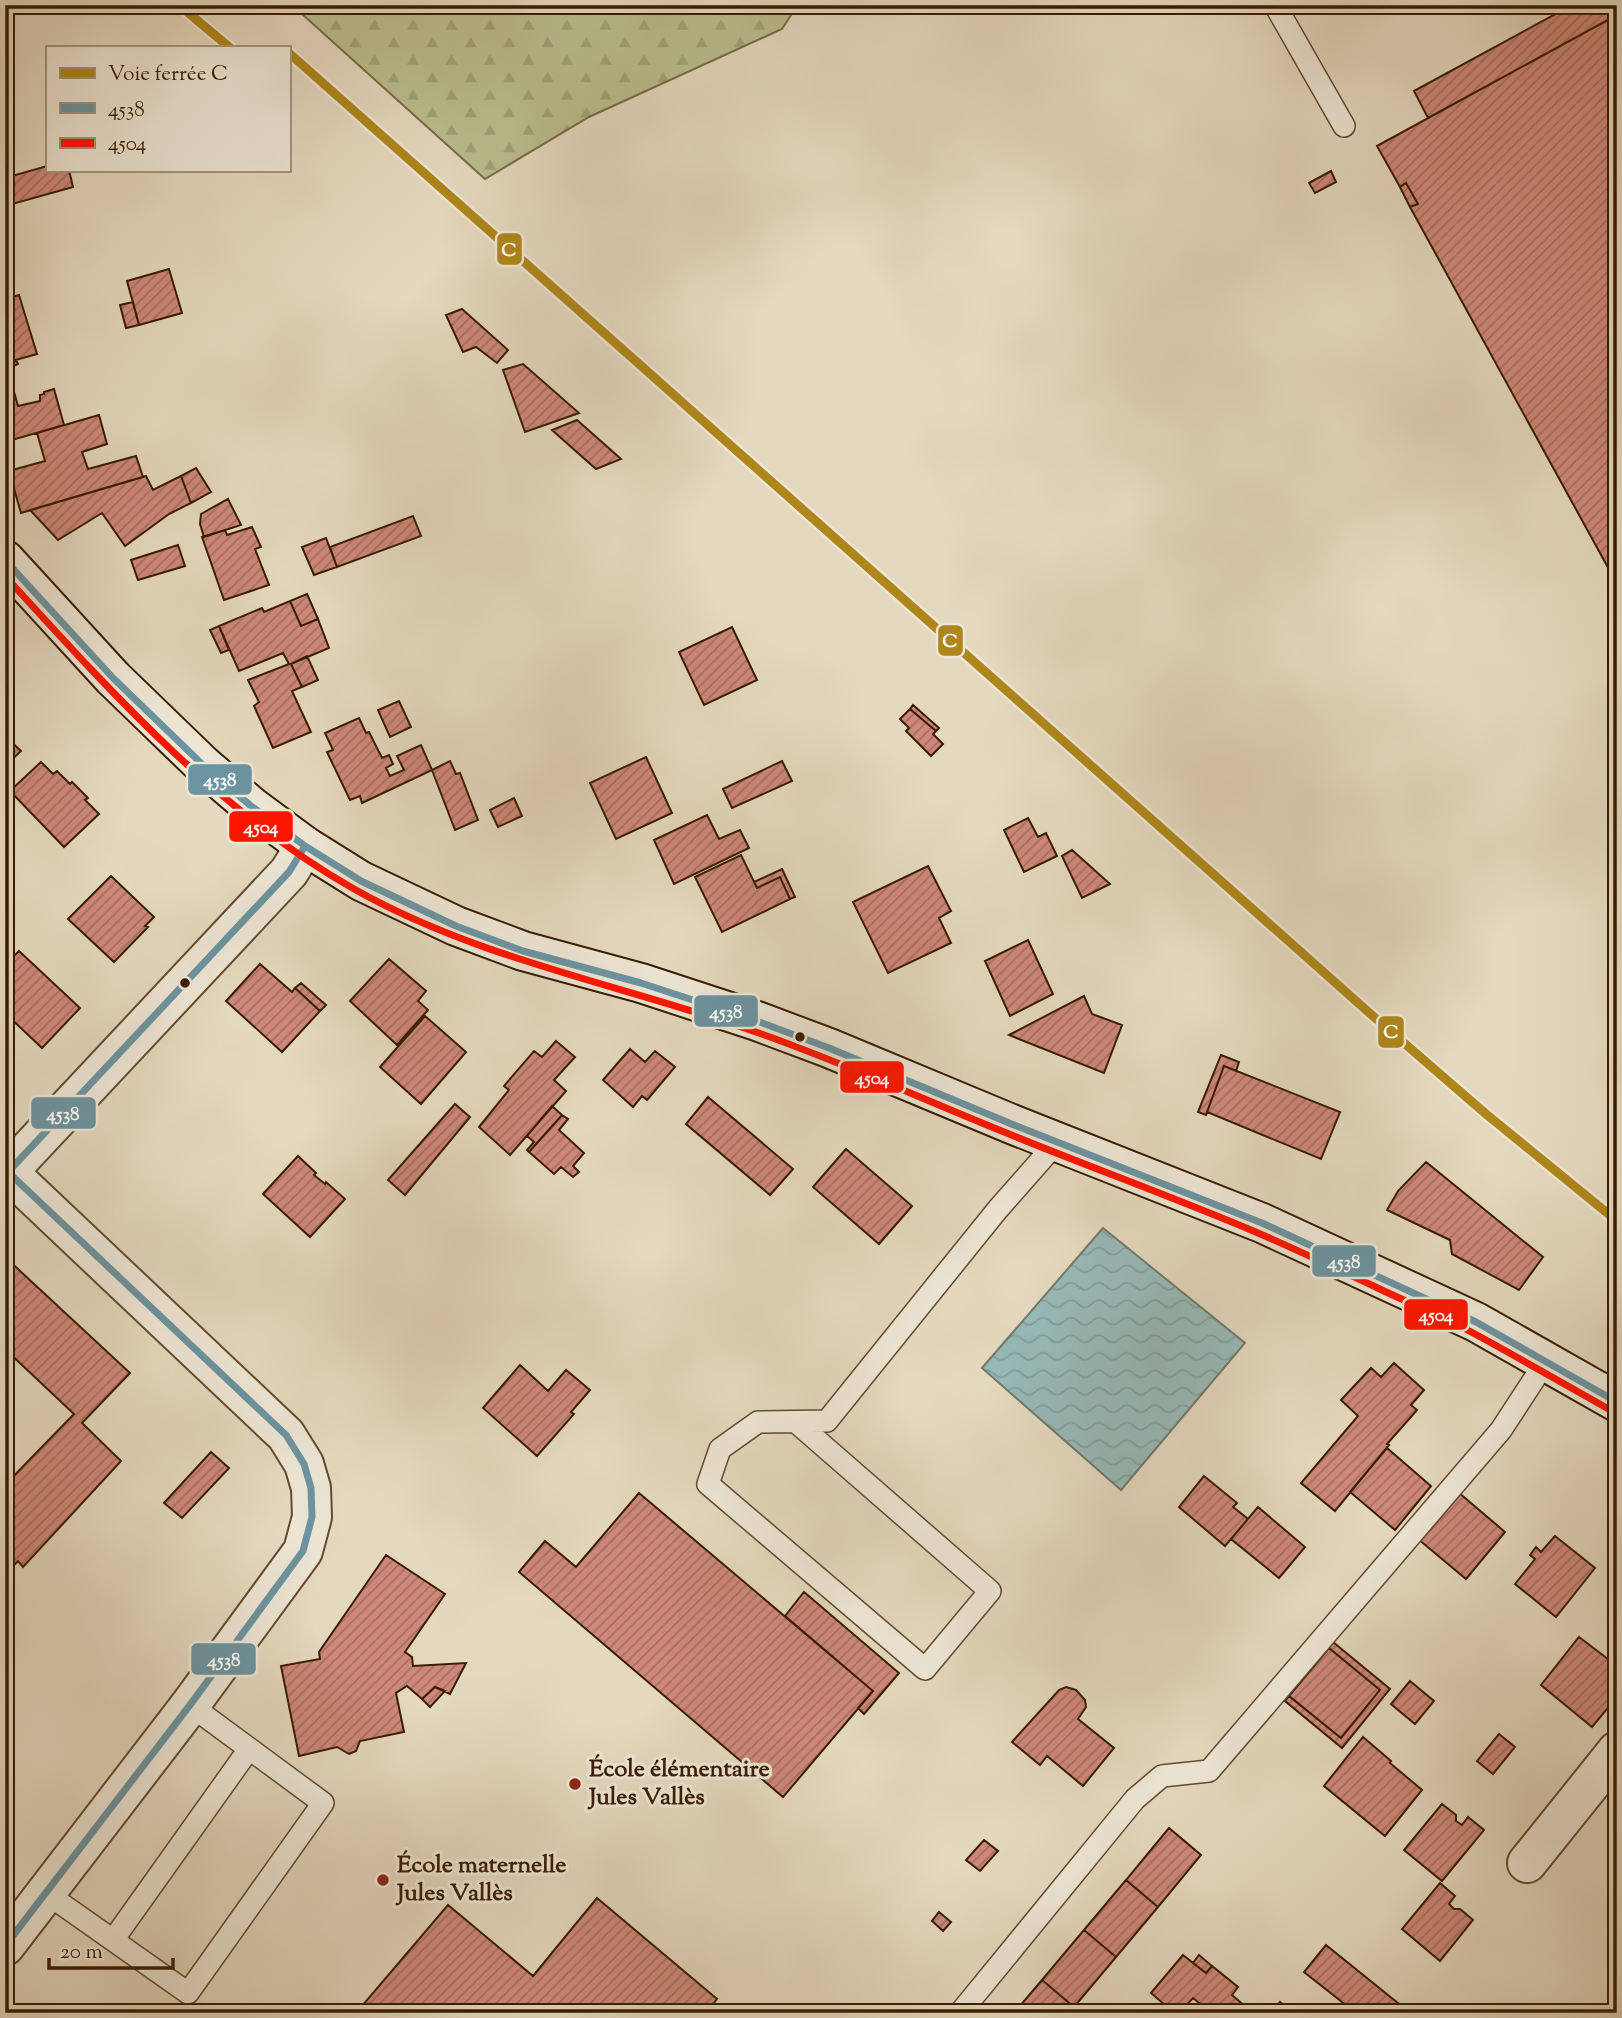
<svg xmlns="http://www.w3.org/2000/svg" width="1622" height="2018" font-family="'Sorts Mill Goudy',serif">
  <style>
    .forest { fill: url(#forest-firs); stroke: #796c47; stroke-width: 2 }
    .water { fill: url(#water-waves); stroke: #717a6e; stroke-width: 2 }
    .building { fill: url(#building-hatch); stroke: #381b01; stroke-width: 2 }
    .lines { fill: none; stroke-linecap: round; stroke-linejoin: round }
    .lane-casing { stroke: #634a30; stroke-width: 24 }
    .street-casing { stroke: #634a30; stroke-width: 42 }
    .secondary-casing { stroke: #381b01; stroke-width: 42 }
    .lane { stroke: #ede6d5; stroke-width: 21 }
    .street { stroke: #ede6d5; stroke-width: 38 }
    .secondary { stroke: #ede6d5; stroke-width: 38 }
    .bus-1-casing { stroke: #ede6d5; stroke-width: 12 }
    .bus-2-casing { stroke: #ede6d5; stroke-width: 12 }
    .bus-1 { stroke: #6c94a1; stroke-width: 7 }
    .bus-2 { stroke: #ff1400; stroke-width: 7 }
    .rail-1-casing { stroke: #ede6d5; stroke-width: 14 }
    .rail-1 { stroke: #af861b; stroke-width: 9 }
    .bus-dot { fill: #381b01; stroke: #ede6d5; stroke-width: 2.5 }
    .poi-dot { fill: #8f2418; stroke: #ede6d5; stroke-width: 2.5 }
    .labels { text-anchor: middle; dominant-baseline: central; stroke-width: 6; stroke-linejoin: round; paint-order: stroke }
    .poi-label { font-size: 24px; font-weight: bold; fill: #381b01; stroke: #ede6d5; text-anchor: start }
    .line-badge { stroke: #ede6d5; stroke-width: 2.5 }
    .badge-label { font-size: 19px; text-anchor: middle; font-weight: bold; fill: #fff }
  </style>
  <defs>
    <pattern id="forest-firs" width="22" height="20" patternUnits="userSpaceOnUse" patternTransform="scale(1.75)"><rect width="22" height="20" fill="#babd8d"/><path d="M5 1l3.5 6h-7zM16 11l3.5 6h-7z" fill="#a1a278"/></pattern>
    <pattern id="water-waves" width="16" height="10" patternUnits="userSpaceOnUse" patternTransform="scale(1.75)"><rect width="16" height="10" fill="#97b9b7"/><path d="M0 5q4-4 8 0t8 0" fill="none" stroke="#839e9c"/></pattern>
    <pattern id="building-hatch" width="6" height="6" patternUnits="userSpaceOnUse" patternTransform="scale(1.75)"><rect width="6" height="6" fill="#ce8879"/><path d="M-1 1l2-2M0 6l6-6M5 7l2-2" fill="none" stroke="#a86e61"/></pattern>
  </defs>
  <rect width="100%" height="100%" fill="#e4d8be"/>
  <filter id="stains"><feTurbulence type="fractalNoise" baseFrequency=".00286" numOctaves="4"/><feColorMatrix values="0 0 0 0 .2 0 0 0 0 .09 0 0 0 0 .02 0 0 0 .5 -.17"/></filter>
  <radialGradient id="worn" r=".72"><stop offset=".6" stop-color="#630" stop-opacity="0"/><stop offset="1" stop-color="#630" stop-opacity=".3"/></radialGradient>
  <path class="forest" d="M 292,5 L 796,5 L 797,6 L 782,29 L 589,117 L 485,179 Z"/>
  <path class="water" d="M 1103,1228 L 1245,1343 L 1121,1490 L 982,1368 Z"/>
  <path class="building" d="M 1572,5 L 1617,5 L 1617,15 L 1428,118 L 1414,91 Z
    M 1617,15 L 1617,584 L 1410,207 L 1418,204 L 1406,183 L 1400,187 L 1377,146 Z
    M 47,166 L 47,170 L 69,170 L 73,187 L 5,206 L 5,178 Z
    M 1331,171 L 1336,182 L 1315,193 L 1309,183 Z
    M 1406,183 L 1418,204 L 1410,207 L 1400,187 Z
    M 169,269 L 182,313 L 139,325 L 127,281 Z
    M 19,295 L 37,354 L 5,363 L 5,299 Z
    M 133,302 L 139,325 L 126,328 L 120,305 Z
    M 462,309 L 508,350 L 497,363 L 476,347 L 463,352 L 446,315 Z
    M 16,360 L 18,364 L 11,367 L 14,379 L 11,381 L 18,406 L 40,401 L 40,395 L 44,394 L 44,392 L 54,389 L 64,425 L 5,442 L 5,363 Z
    M 523,364 L 579,413 L 525,432 L 503,370 Z
    M 99,415 L 107,444 L 82,452 L 88,469 L 136,456 L 143,477 L 21,513 L 9,471 L 45,461 L 37,433 Z
    M 577,420 L 621,459 L 596,469 L 552,430 Z
    M 196,468 L 211,492 L 191,503 L 181,476 Z
    M 146,476 L 153,490 L 181,476 L 191,503 L 169,514 L 125,546 L 102,513 L 58,540 L 30,510 Z
    M 228,499 L 241,525 L 204,537 L 200,524 L 201,514 Z
    M 413,516 L 421,536 L 337,567 L 330,547 Z
    M 252,527 L 261,547 L 255,549 L 269,585 L 224,600 L 202,537 L 225,530 L 227,535 Z
    M 326,538 L 337,567 L 314,575 L 302,547 Z
    M 178,545 L 185,566 L 138,580 L 131,560 Z
    M 307,594 L 318,619 L 301,626 L 290,601 Z
    M 290,601 L 301,626 L 318,619 L 329,648 L 291,664 L 289,664 L 283,653 L 239,671 L 219,626 L 262,608 L 264,612 Z
    M 219,626 L 229,650 L 221,653 L 210,630 Z
    M 732,627 L 757,680 L 704,705 L 679,652 Z
    M 307,656 L 318,680 L 302,687 L 291,664 Z
    M 289,664 L 291,664 L 302,687 L 292,691 L 311,732 L 273,748 L 254,706 L 259,702 L 248,680 Z
    M 399,701 L 411,727 L 390,737 L 378,710 Z
    M 913,705 L 939,728 L 936,731 L 910,709 Z
    M 910,709 L 936,731 L 933,734 L 943,744 L 931,756 L 906,731 L 909,728 L 900,719 Z
    M 359,718 L 366,733 L 369,732 L 382,758 L 389,755 L 393,764 L 386,768 L 390,776 L 404,770 L 397,756 L 421,745 L 432,770 L 362,803 L 360,796 L 350,800 L 327,752 L 333,750 L 325,733 Z
    M 5,736 L 21,751 L 5,766 Z
    M 646,757 L 672,813 L 616,839 L 590,783 Z
    M 450,761 L 456,774 L 460,773 L 478,820 L 455,830 L 432,770 Z
    M 782,761 L 792,781 L 732,808 L 723,789 Z
    M 41,762 L 53,774 L 57,771 L 70,784 L 72,782 L 88,798 L 85,800 L 99,814 L 64,847 L 10,791 Z
    M 514,798 L 522,816 L 498,827 L 490,810 Z
    M 707,815 L 719,839 L 740,830 L 749,848 L 674,884 L 654,840 Z
    M 1028,818 L 1038,837 L 1046,833 L 1057,856 L 1024,872 L 1004,830 Z
    M 1072,850 L 1110,884 L 1082,898 L 1062,856 Z
    M 741,855 L 757,888 L 780,877 L 790,899 L 722,932 L 695,877 Z
    M 928,866 L 951,911 L 939,918 L 951,943 L 888,973 L 853,902 Z
    M 782,869 L 795,897 L 790,899 L 780,877 L 757,888 L 754,882 Z
    M 111,876 L 154,917 L 145,926 L 148,927 L 114,962 L 68,919 Z
    M 1028,940 L 1053,994 L 1010,1016 L 985,961 Z
    M 19,951 L 80,1008 L 42,1048 L 5,1013 L 5,965 Z
    M 389,959 L 426,991 L 418,1001 L 428,1010 L 397,1045 L 350,1001 Z
    M 260,964 L 292,992 L 295,988 L 320,1011 L 282,1052 L 226,1001 Z
    M 301,983 L 326,1005 L 320,1011 L 295,988 Z
    M 1084,996 L 1092,1014 L 1122,1025 L 1104,1073 L 1009,1035 Z
    M 425,1016 L 466,1052 L 421,1104 L 380,1067 Z
    M 556,1041 L 575,1057 L 554,1080 L 566,1091 L 510,1155 L 479,1127 L 509,1090 L 504,1086 L 534,1051 L 542,1057 Z
    M 630,1049 L 645,1062 L 655,1051 L 675,1067 L 647,1100 L 642,1096 L 633,1107 L 603,1080 Z
    M 1221,1055 L 1239,1062 L 1236,1071 L 1224,1066 L 1206,1115 L 1198,1112 Z
    M 1224,1066 L 1340,1112 L 1321,1159 L 1207,1112 Z
    M 708,1097 L 793,1169 L 770,1195 L 686,1124 Z
    M 455,1104 L 470,1117 L 405,1195 L 388,1180 Z
    M 552,1106 L 562,1115 L 529,1152 L 527,1150 L 534,1142 L 527,1136 Z
    M 562,1115 L 568,1119 L 559,1130 L 584,1153 L 573,1166 L 579,1172 L 573,1177 L 561,1167 L 554,1174 L 529,1152 Z
    M 846,1149 L 912,1206 L 879,1244 L 813,1187 Z
    M 298,1156 L 316,1173 L 314,1175 L 325,1184 L 326,1182 L 345,1199 L 310,1237 L 263,1194 Z
    M 1426,1162 L 1543,1257 L 1519,1290 L 1452,1254 L 1450,1240 L 1387,1210 L 1398,1191 Z
    M 5,1257 L 130,1373 L 82,1423 L 121,1461 L 23,1567 L 18,1561 L 5,1575 L 5,1485 L 74,1414 L 5,1349 Z
    M 1394,1363 L 1424,1390 L 1411,1405 L 1417,1410 L 1387,1444 L 1389,1445 L 1335,1511 L 1301,1483 L 1358,1416 L 1341,1400 L 1371,1368 L 1381,1377 Z
    M 520,1365 L 548,1391 L 566,1370 L 590,1390 L 571,1412 L 574,1414 L 537,1456 L 483,1408 Z
    M 1387,1448 L 1431,1486 L 1395,1530 L 1350,1492 Z
    M 211,1452 L 229,1468 L 182,1518 L 164,1503 Z
    M 1204,1476 L 1237,1503 L 1233,1507 L 1248,1519 L 1225,1546 L 1179,1507 Z
    M 1458,1492 L 1505,1532 L 1466,1579 L 1418,1539 Z
    M 639,1493 L 873,1691 L 783,1797 L 519,1572 L 545,1541 L 576,1567 Z
    M 1258,1507 L 1305,1547 L 1279,1578 L 1231,1539 Z
    M 1555,1536 L 1595,1568 L 1556,1617 L 1515,1584 L 1535,1559 L 1530,1555 L 1536,1547 L 1541,1552 Z
    M 386,1555 L 445,1594 L 405,1652 L 412,1657 L 413,1666 L 466,1663 L 450,1694 L 435,1687 L 422,1699 L 407,1686 L 396,1693 L 404,1732 L 360,1741 L 356,1751 L 349,1754 L 337,1747 L 299,1756 L 281,1666 L 320,1659 L 319,1652 Z
    M 804,1592 L 899,1673 L 864,1714 L 858,1708 L 873,1691 L 785,1616 Z
    M 1579,1637 L 1617,1666 L 1617,1697 L 1592,1727 L 1541,1685 Z
    M 1333,1642 L 1390,1689 L 1342,1748 L 1285,1701 L 1289,1696 L 1341,1738 L 1380,1690 L 1329,1648 Z
    M 1329,1648 L 1380,1690 L 1341,1738 L 1289,1696 Z
    M 1410,1681 L 1434,1701 L 1415,1724 L 1391,1704 Z
    M 435,1687 L 445,1691 L 430,1707 L 422,1699 Z
    M 1066,1687 L 1076,1690 L 1085,1700 L 1086,1707 L 1078,1719 L 1114,1748 L 1083,1786 L 1047,1756 L 1040,1765 L 1012,1742 L 1059,1690 Z
    M 1499,1734 L 1515,1747 L 1493,1774 L 1477,1761 Z
    M 1363,1737 L 1391,1761 L 1390,1763 L 1422,1790 L 1385,1836 L 1324,1786 Z
    M 1442,1804 L 1456,1815 L 1456,1821 L 1462,1825 L 1468,1817 L 1484,1830 L 1442,1881 L 1404,1850 Z
    M 1169,1828 L 1201,1855 L 1158,1907 L 1126,1880 Z
    M 984,1840 L 998,1851 L 980,1871 L 966,1860 Z
    M 1126,1880 L 1158,1907 L 1116,1957 L 1084,1930 Z
    M 1440,1883 L 1455,1896 L 1449,1904 L 1454,1909 L 1460,1909 L 1473,1920 L 1440,1961 L 1402,1929 Z
    M 597,1898 L 717,1999 L 706,2013 L 356,2013 L 448,1905 L 533,1976 Z
    M 939,1912 L 951,1922 L 943,1931 L 932,1921 Z
    M 1084,1930 L 1116,1957 L 1074,2007 L 1042,1980 Z
    M 1326,1945 L 1404,2008 L 1400,2013 L 1356,2013 L 1304,1972 Z
    M 1183,1955 L 1206,1973 L 1212,1966 L 1238,1987 L 1232,1995 L 1246,2007 L 1241,2013 L 1212,2013 L 1193,1998 L 1179,2013 L 1174,2013 L 1151,1993 Z
    M 1199,1955 L 1212,1966 L 1206,1973 L 1193,1963 Z
    M 1042,1980 L 1074,2007 L 1069,2013 L 1014,2013 Z
    M 1280,2002 L 1294,2013 L 1271,2013 Z"/>
  <g class="lines">
    <defs>
      <path id="lane" d="M 1275,5 L 1344,126
        M 796,1422 L 990,1591 L 925,1669 L 708,1484 L 720,1449 L 758,1422 L 827,1421 L 998,1209 L 1057,1142
        M 46,1893 L 188,1993 L 323,1803 L 190,1705
        M 113,1940 L 249,1749
        M 960,2013 L 1135,1799 L 1162,1776 L 1209,1771 L 1501,1430 L 1546,1361"/>
      <path id="street" d="M 1527,1863 L 1617,1751
        M 5,1946 L 190,1705 L 303,1551 L 312,1517 L 311,1488 L 304,1464 L 286,1435 L 8,1172 L 289,872 L 305,846"/>
      <path id="secondary" d="M 5,560 L 113,678 L 203,765 L 251,806 L 305,846 L 361,881 L 456,926 L 523,951 L 641,983 L 757,1021 L 829,1048 L 1014,1125 L 1262,1223 L 1476,1322 L 1617,1402"/>
    </defs>
    <use href="#lane" class="lane-casing"/>
    <use href="#street" class="street-casing"/>
    <use href="#secondary" class="secondary-casing"/>
    <use href="#lane" class="lane"/>
    <use href="#street" class="street"/>
    <use href="#secondary" class="secondary"/>
    <defs>
      <path id="bus-1" d="M 5,560 L 113,678 L 203,765 L 251,806 L 305,846 L 361,881 L 456,926 L 523,951 L 641,983 L 757,1021 L 829,1048 L 1014,1125 L 1262,1223 L 1476,1322 L 1617,1402
        M 5,1946 L 190,1705 L 303,1551 L 312,1517 L 311,1488 L 304,1464 L 286,1435 L 8,1172 L 289,872 L 305,846"/>
      <path id="bus-2" d="M 5,576 C 110,691 217,811 354,889 C 478,959 619,984 753,1031 C 840,1061 924,1100 1009,1134 C 1092,1168 1176,1198 1258,1233 C 1300,1251 1342,1271 1384,1291 C 1414,1305 1446,1318 1475,1334 C 1521,1359 1566,1385 1612,1411"/>
    </defs>
    <use href="#bus-1" class="bus-1-casing"/>
    <use href="#bus-2" class="bus-2-casing"/>
    <use href="#bus-1" class="bus-1"/>
    <use href="#bus-2" class="bus-2"/>
    <defs>
      <path id="rail-1" d="M 179,5 L 229,47
        M 289,53 L 1374,1017 L 1486,1114 L 1617,1221"/>
    </defs>
    <use href="#rail-1" class="rail-1-casing"/>
    <use href="#rail-1" class="rail-1"/>
  </g>
  <g class="bus-dot">
    <circle cx="185" cy="983" r="6"/>
    <circle cx="800" cy="1037" r="6"/>
  </g>
  <g class="poi-dot">
    <circle cx="575" cy="1784" r="7"/>
    <circle cx="383" cy="1880" r="7"/>
  </g>
  <g class="labels">
    <g class="poi-label">
      <text x="589" y="1770">École élémentaire<tspan x="589" dy="28">Jules Vallès</tspan></text>
      <text x="397" y="1866">École maternelle<tspan x="397" dy="28">Jules Vallès</tspan></text>
    </g>
  </g>
  <g class="line-badge">
    <rect x="496" y="232" width="27" height="34" rx="7" fill="#af861b"/>
    <rect x="937" y="624" width="27" height="33" rx="7" fill="#af861b"/>
    <rect x="187" y="763" width="66" height="33" rx="7" fill="#6c94a1"/>
    <rect x="228" y="810" width="66" height="33" rx="7" fill="#ff1400"/>
    <rect x="693" y="994" width="66" height="34" rx="7" fill="#6c94a1"/>
    <rect x="1377" y="1015" width="28" height="34" rx="7" fill="#af861b"/>
    <rect x="839" y="1060" width="66" height="34" rx="7" fill="#ff1400"/>
    <rect x="30" y="1096" width="67" height="34" rx="7" fill="#6c94a1"/>
    <rect x="1311" y="1244" width="66" height="34" rx="7" fill="#6c94a1"/>
    <rect x="1403" y="1298" width="66" height="33" rx="7" fill="#ff1400"/>
    <rect x="190" y="1642" width="67" height="34" rx="7" fill="#6c94a1"/>
  </g>
  <g class="badge-label">
    <text x="509" y="256">C</text>
    <text x="950" y="647">C</text>
    <text x="220" y="786">4538</text>
    <text x="261" y="833">4504</text>
    <text x="726" y="1018">4538</text>
    <text x="1391" y="1038">C</text>
    <text x="872" y="1084">4504</text>
    <text x="63" y="1120">4538</text>
    <text x="1344" y="1268">4538</text>
    <text x="1436" y="1321">4504</text>
    <text x="224" y="1666">4538</text>
  </g>
  <rect width="1622" height="2018" fill="none" stroke="#e4d8be" stroke-width="28"/>
  <rect x="7" y="7" width="1608" height="2004" fill="none" stroke="#381b01" stroke-width="3.5"/>
  <rect x="14" y="14" width="1594" height="1990" fill="none" stroke="#381b01" stroke-width="2"/>
  <rect x="46" y="46" width="245" height="126" fill="#ede6d5" stroke="#a59580" stroke-width="2"/>
  <rect x="60" y="68" width="35" height="10" fill="#af861b" stroke="#a59580" stroke-width="2"/>
  <text x="108" y="80" font-size="21" fill="#381b01">Voie ferrée C</text>
  <rect x="60" y="103" width="35" height="10" fill="#6c94a1" stroke="#a59580" stroke-width="2"/>
  <text x="108" y="116" font-size="21" fill="#381b01">4538</text>
  <rect x="60" y="138" width="35" height="10" fill="#ff1400" stroke="#a59580" stroke-width="2"/>
  <text x="108" y="150" font-size="21" fill="#381b01">4504</text>
  <path d="M49 1958v10h124v-10" fill="none" stroke="#381b01" stroke-width="3.5"/>
  <text x="60" y="1958" font-size="21" fill="#381b01" stroke="#ede6d5" stroke-width="5" paint-order="stroke">20 m</text>
  <rect width="100%" height="100%" filter="url(#stains)"/>
  <rect width="100%" height="100%" fill="url(#worn)"/>
</svg>
